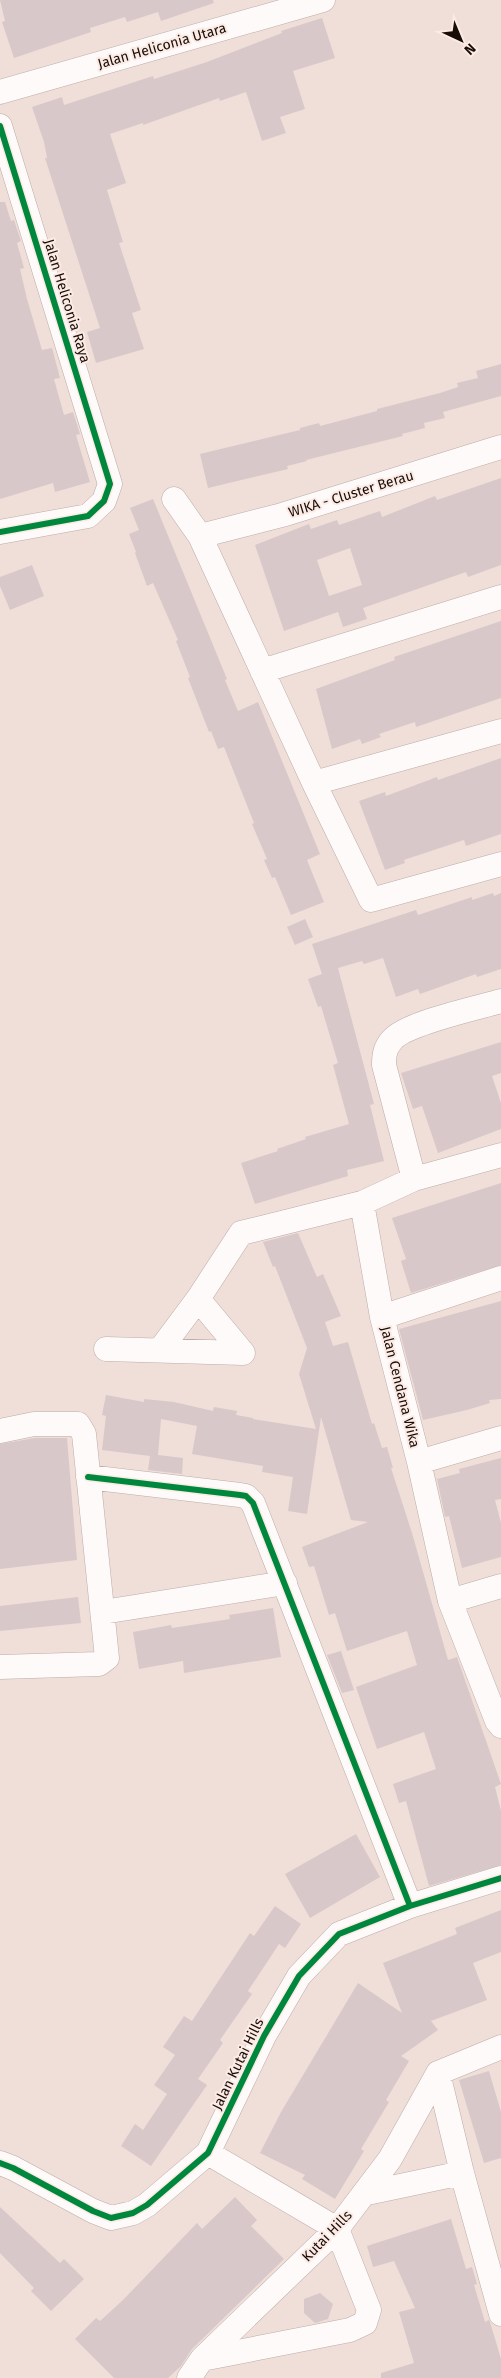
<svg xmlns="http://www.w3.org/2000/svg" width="501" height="2378" font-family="'Fira Sans',sans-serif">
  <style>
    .building { fill: #d8c8c9; fill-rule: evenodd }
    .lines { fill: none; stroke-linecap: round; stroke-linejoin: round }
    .street-casing { stroke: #bcada8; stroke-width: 25 }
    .street { stroke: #fdfaf9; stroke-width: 24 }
    .cycleway-casing { stroke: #fcebe5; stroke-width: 9 }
    .cycleway { stroke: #00873e; stroke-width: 6 }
    .labels { text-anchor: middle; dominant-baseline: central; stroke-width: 4; stroke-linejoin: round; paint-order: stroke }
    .street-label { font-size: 14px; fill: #190d08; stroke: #fcebe5 }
  </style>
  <rect width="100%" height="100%" fill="#f0ded8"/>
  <path class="building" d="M 0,0 L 213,0 L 214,3 L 161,21 L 158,12 L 127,22 L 125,17 L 90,28 L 91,32 L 14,58 L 2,22 L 5,21 Z
    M 322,18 L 335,58 L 293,71 L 305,109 L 280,117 L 286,133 L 262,141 L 246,92 L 220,101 L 219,98 L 143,125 L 143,123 L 110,134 L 126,183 L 107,190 L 123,242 L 119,243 L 141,310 L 132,313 L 144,349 L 96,363 L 87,332 L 100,328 L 45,158 L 47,158 L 44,142 L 32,107 L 62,97 L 64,105 L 153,76 L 154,79 L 207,62 L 282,33 L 281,31 Z
    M 0,202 L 5,202 L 11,221 L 14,220 L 21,241 L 17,243 L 24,268 L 20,269 L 27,299 L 42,350 L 52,348 L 60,378 L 54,379 L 64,415 L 73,412 L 80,434 L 76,435 L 90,482 L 55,492 L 53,483 L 0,499 Z
    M 501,364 L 501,396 L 443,412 L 445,418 L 424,423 L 425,428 L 402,434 L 403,436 L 306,460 L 307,461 L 287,466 L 288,469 L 208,488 L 200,454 L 300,430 L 300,428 L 319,423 L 320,426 L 377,411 L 377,409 L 440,393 L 458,387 L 457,383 L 478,378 L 476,371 Z
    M 501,478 L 501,565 L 468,577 L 466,572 L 363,608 L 367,619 L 343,627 L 338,612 L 284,631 L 255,545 L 309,524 L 311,529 L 337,520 L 339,525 L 380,511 L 382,517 L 435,496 L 437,500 ZM 350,548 L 362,585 L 329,596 L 317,560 Z
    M 153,499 L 227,679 L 225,680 L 238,711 L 258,702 L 320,854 L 307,860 L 324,902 L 291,915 L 275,877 L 272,878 L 264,860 L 267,859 L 252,824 L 254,823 L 224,747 L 218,749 L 211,731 L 209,732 L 188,678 L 190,677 L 176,641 L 178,640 L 153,583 L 147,586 L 135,553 L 136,552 L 129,534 L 139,530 L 130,508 Z
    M 32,565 L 44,596 L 10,610 L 0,586 L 0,577 Z
    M 501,621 L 501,698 L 416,727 L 415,722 L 379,734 L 381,737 L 362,744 L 360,739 L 332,749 L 316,689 L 395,660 L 394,657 Z
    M 501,758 L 501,834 L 466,846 L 464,840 L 404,860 L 405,863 L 385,870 L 359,801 L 385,792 L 386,796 L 437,777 L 438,780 Z
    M 493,893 L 494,896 L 501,893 L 501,969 L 477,977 L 476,974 L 420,994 L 418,989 L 396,997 L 383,958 L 364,964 L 362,961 L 338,968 L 374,1104 L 370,1105 L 384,1161 L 347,1170 L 348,1176 L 255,1204 L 241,1163 L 278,1151 L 277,1149 L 306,1139 L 305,1137 L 349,1124 L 333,1065 L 338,1063 L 321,1006 L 318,1007 L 308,979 L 322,974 L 312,944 L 416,910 L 418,915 L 472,897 L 472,900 Z
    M 305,919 L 313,937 L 295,945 L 287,927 Z
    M 501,1042 L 501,1073 L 492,1076 L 501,1103 L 501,1129 L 438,1153 L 422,1106 L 413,1109 L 401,1073 Z
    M 501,1183 L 501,1265 L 411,1293 L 401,1261 L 406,1259 L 392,1218 Z
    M 298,1233 L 317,1277 L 323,1274 L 341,1316 L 325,1322 L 333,1346 L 348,1342 L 372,1424 L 374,1423 L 382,1448 L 387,1447 L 393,1468 L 391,1468 L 412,1533 L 448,1660 L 457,1657 L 501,1784 L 495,1787 L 501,1811 L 501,1865 L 429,1886 L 406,1801 L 399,1803 L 393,1784 L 436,1769 L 424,1732 L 377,1749 L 356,1687 L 417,1665 L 407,1631 L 347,1651 L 335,1613 L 329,1615 L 314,1566 L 309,1567 L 302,1547 L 368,1522 L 351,1520 L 321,1417 L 307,1514 L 288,1511 L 293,1477 L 262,1472 L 263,1466 L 192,1454 L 197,1426 L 161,1419 L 158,1455 L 183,1458 L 182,1474 L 148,1470 L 150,1456 L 102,1450 L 106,1416 L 102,1415 L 106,1395 L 144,1402 L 144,1399 L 174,1402 L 213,1411 L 214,1407 L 237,1411 L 236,1415 L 253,1418 L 253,1419 L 316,1429 L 299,1374 L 307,1348 L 275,1266 L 273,1267 L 263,1242 Z
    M 501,1301 L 501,1399 L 489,1400 L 490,1403 L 467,1410 L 423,1420 L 399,1329 Z
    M 35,1438 L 67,1438 L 77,1560 L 0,1569 L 0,1444 Z
    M 501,1458 L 501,1499 L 495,1500 L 501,1523 L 501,1557 L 462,1568 L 449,1516 L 445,1517 L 437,1479 L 460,1473 L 459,1469 Z
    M 78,1597 L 81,1623 L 0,1631 L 0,1606 Z
    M 273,1608 L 281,1657 L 184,1673 L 183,1661 L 139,1669 L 133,1632 L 171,1625 L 172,1628 L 230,1619 L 229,1615 Z
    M 341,1651 L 354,1690 L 342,1693 L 327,1655 Z
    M 356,1834 L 380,1877 L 310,1918 L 285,1874 Z
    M 275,1906 L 301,1924 L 285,1948 L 279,1944 L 248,1991 L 252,1994 L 220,2040 L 223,2043 L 198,2079 L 207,2085 L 151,2166 L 121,2146 L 135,2124 L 143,2130 L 167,2094 L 154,2085 L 175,2055 L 163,2047 L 184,2016 L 192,2021 L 250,1933 L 254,1936 Z
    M 501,1910 L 501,1952 L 473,1963 L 487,2000 L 431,2021 L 438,2030 L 401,2056 L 409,2061 L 386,2100 L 389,2102 L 361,2149 L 364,2151 L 335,2199 L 302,2179 L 305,2175 L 260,2153 L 281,2112 L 358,1983 L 402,2013 L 383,1963 L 457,1934 L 455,1928 Z
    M 489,2071 L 501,2112 L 501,2158 L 484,2163 L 459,2080 Z
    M 235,2197 L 257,2220 L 251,2226 L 284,2259 L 192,2349 L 181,2366 L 168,2378 L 114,2378 L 75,2339 L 96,2318 L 100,2321 L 123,2300 L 197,2223 L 202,2229 Z
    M 0,2207 L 60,2263 L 64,2259 L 84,2279 L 51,2311 L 31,2291 L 34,2288 L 0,2253 Z
    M 451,2219 L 466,2269 L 472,2267 L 477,2284 L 474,2285 L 485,2322 L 489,2320 L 490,2322 L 501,2359 L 501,2378 L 381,2378 L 381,2373 L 414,2363 L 399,2312 L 415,2308 L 394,2261 L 373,2267 L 367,2246 Z
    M 320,2293 L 333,2304 L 328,2319 L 315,2323 L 304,2313 L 304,2299 Z"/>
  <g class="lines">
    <defs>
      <path id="street" d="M 0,92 L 323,0
        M 0,126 L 110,484 L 104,501 L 88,516 L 0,532
        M 174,499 L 200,536 L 314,783
        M 200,536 L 282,515 L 501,447
        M 262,671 L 501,597
        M 501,731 L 314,783 L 371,900 L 501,864
        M 501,1001 C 477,1008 406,1023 392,1040 C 385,1048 384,1055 384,1065 L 414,1179 L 501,1155
        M 414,1179 L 362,1203 L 382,1317 L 501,1278
        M 198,1299 L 241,1233 L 362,1203
        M 382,1317 L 419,1462 L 501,1438
        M 106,1349 L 243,1353 L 198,1299 L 160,1350
        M 0,1431 L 34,1424 L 78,1424 L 84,1434 L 107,1658 L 99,1664 L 0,1667
        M 419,1462 L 450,1601 L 501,1586
        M 88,1477 L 240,1495 L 246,1496 L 253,1503 L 410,1906
        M 450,1601 L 497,1721 L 501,1726
        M 103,1612 L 285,1583
        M 438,2073 L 462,2173 L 501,2314
        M 0,2163 L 13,2168 L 93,2211 L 111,2218 L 133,2213 L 147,2205 L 208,2153 L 264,2036 L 299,1976 L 339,1934 L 410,1906 L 501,1878
        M 367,2193 L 462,2173
        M 202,2359 L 350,2330 L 365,2323 L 369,2310 L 337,2229 L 208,2153
        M 189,2378 L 202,2359 L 337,2229 L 390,2159 L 438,2073 L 501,2047"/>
    </defs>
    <use href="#street" class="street-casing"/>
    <use href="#street" class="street"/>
    <defs>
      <path id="cycleway" d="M 0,126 L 110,484 L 104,501 L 88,516 L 0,532
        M 88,1477 L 240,1495 L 246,1496 L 253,1503 L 410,1906
        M 0,2163 L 13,2168 L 93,2211 L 111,2218 L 133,2213 L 147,2205 L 208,2153 L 264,2036 L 299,1976 L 339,1934 L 410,1906 L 501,1878"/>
    </defs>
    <use href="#cycleway" class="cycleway-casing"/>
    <use href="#cycleway" class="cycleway"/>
  </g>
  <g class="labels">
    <g class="street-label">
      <text transform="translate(162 46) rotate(-16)">Jalan Heliconia Utara</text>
      <text transform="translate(67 301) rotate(73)">Jalan Heliconia Raya</text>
      <text transform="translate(351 494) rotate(-17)">WIKA - Cluster Berau</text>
      <text transform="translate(400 1387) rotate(76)">Jalan Cendana Wika</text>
      <text transform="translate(238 2064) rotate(-64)">Jalan Kutai Hills</text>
      <text transform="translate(327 2236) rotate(-46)">Kutai Hills</text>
    </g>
  </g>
  <g transform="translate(461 40) rotate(136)" stroke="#fcebe5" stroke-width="4" paint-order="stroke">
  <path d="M0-4L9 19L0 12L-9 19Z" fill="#190d08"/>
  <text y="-8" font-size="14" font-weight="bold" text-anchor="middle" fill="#190d08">N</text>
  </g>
</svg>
